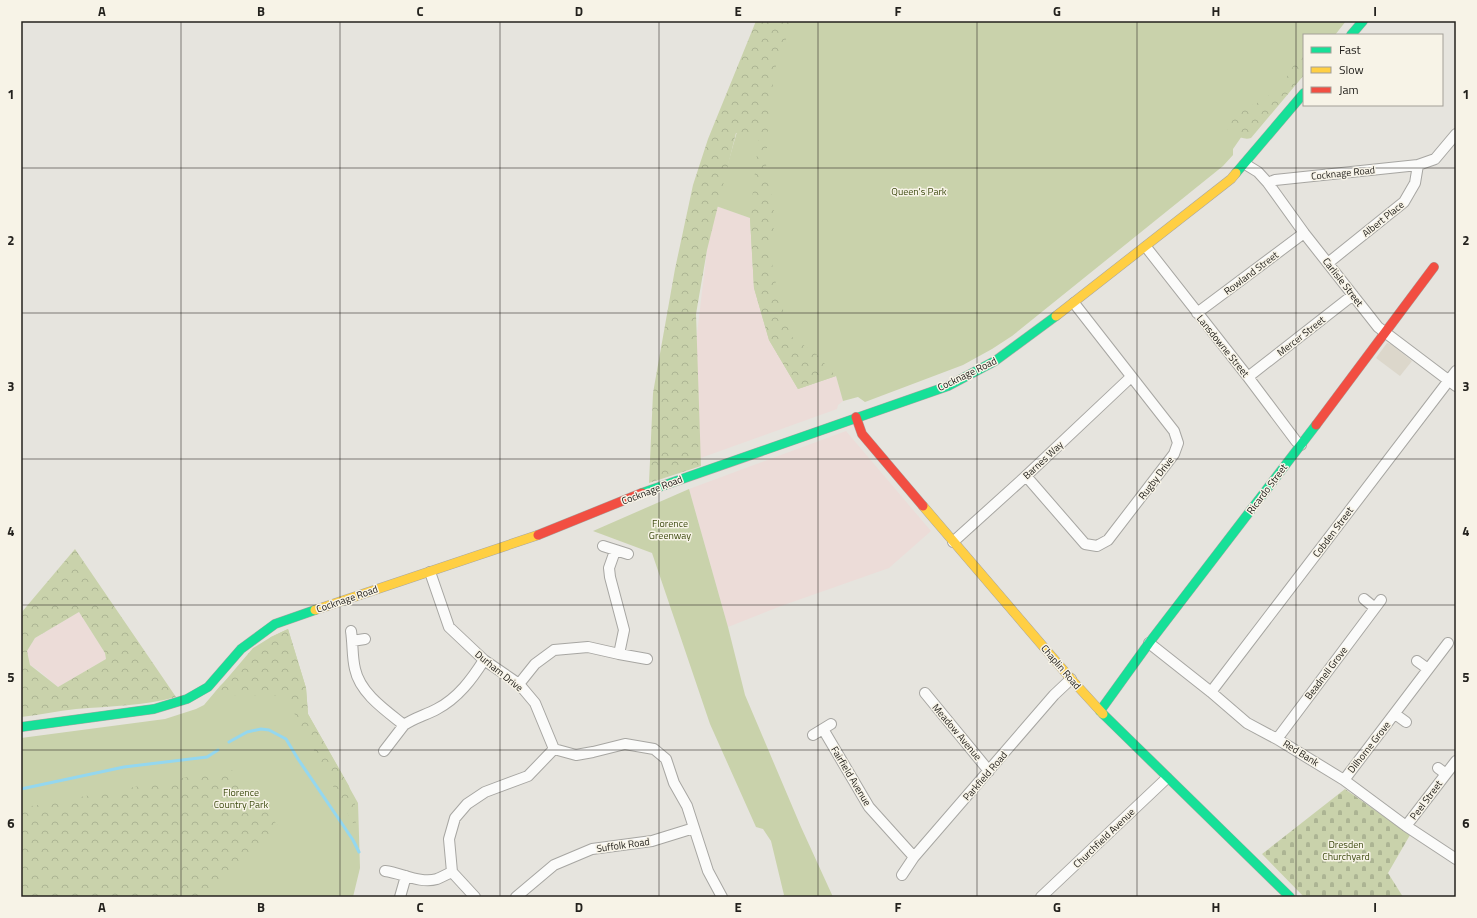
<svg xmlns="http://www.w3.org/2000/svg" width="1477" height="918" font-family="'Titillium Web',sans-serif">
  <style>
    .built { fill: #dcd7cb }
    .industrial { fill: #ecdcd8 }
    .green { fill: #c9d2ab }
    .forest { fill: url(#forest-crowns); fill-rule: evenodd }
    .cemetery { fill: url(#cemetery-stones) }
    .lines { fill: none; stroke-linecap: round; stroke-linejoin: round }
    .stream { stroke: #94d7ef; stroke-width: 3 }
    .street-casing { stroke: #a7a6a2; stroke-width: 12 }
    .fast-casing { stroke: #a7a6a2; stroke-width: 10 }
    .slow-casing { stroke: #a7a6a2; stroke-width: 10 }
    .jam-casing { stroke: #a7a6a2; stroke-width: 10 }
    .street { stroke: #fbfbfa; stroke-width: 10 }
    .fast { stroke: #16e098; stroke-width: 9 }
    .slow { stroke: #ffcf43; stroke-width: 9 }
    .jam { stroke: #f24e42; stroke-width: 9 }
    .grid { fill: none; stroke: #24221e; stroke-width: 1; stroke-opacity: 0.55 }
    .labels { text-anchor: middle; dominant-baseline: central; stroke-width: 3; stroke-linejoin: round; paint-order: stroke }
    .street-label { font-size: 10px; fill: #24221e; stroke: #f7f3e7 }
    .park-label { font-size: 10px; fill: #3e4b11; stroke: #f7f3e7 }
    .neatline { fill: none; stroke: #24221e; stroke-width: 1.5 }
    .grid-label { font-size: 13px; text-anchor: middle; font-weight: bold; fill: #24221e }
  </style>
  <defs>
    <pattern id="forest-crowns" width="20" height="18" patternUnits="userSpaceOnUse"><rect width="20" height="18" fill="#c9d2ab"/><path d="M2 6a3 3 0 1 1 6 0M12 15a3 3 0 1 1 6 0" fill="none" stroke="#acb493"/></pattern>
    <pattern id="cemetery-stones" width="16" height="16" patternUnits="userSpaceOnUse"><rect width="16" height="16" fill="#c9d2ab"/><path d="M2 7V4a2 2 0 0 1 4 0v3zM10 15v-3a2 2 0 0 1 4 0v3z" fill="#acb493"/></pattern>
  </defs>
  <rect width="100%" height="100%" fill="#e6e4de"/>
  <path class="built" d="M 1387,343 L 1391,344 L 1412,361 L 1400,376 L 1376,358 Z"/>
  <path class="industrial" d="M 716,206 L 750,218 L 754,288 L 769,340 L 798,389 L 836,376 L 843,401 L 838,405 L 837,409 L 695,460 L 693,368 L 707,250 Z
    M 846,431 L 931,531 L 889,568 L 781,606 L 728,627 L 689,489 Z
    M 79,612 L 105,653 L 106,659 L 58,687 L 38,670 L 30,665 L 27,651 L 35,638 Z"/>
  <path class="green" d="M 756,21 L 1346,21 L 1335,35 L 1304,35 L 1304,75 L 1242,136 L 1233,149 L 1233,155 L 1223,166 L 1012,336 L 992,349 L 963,365 L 865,402 L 858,397 L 843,401 L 836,376 L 798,389 L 769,340 L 754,288 L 750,218 L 716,206 L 736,135 L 756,77 Z
    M 689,489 L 728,627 L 745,695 L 801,827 L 833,897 L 781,897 L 784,895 L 771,841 L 763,829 L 756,827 L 710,724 L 652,553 L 593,531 Z
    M 288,629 L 306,688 L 308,714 L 358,803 L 360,868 L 353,897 L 21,897 L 21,738 L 165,719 L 196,709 L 204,705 L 220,686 L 271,637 Z"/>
  <path class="forest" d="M 756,21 L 793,21 L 776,66 L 769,109 L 766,168 L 770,184 L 775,219 L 770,253 L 778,294 L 792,337 L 816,354 L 836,376 L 798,389 L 769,340 L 754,288 L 750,218 L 759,135 L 736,133 L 707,250 L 696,314 L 701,466 L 649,483 L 653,393 L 675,269 L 693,185 L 708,139 Z
    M 1304,52 L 1304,75 L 1251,138 C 1242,141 1231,133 1225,127 C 1226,116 1239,111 1247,106 C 1252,106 1257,103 1262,100 C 1269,95 1276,91 1282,84 C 1290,74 1294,61 1304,52 Z
    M 75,549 L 176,697 C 144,706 110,706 76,709 C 58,711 39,715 21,717 L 21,613 ZM 79,612 L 105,653 L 106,659 L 58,687 L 30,665 L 27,651 L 35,638 Z
    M 288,629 L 306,688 L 308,714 L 349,786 L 351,795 L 355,802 L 355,817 L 357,831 L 285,696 L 213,695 L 253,648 L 271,637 Z
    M 231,769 L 280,828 L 203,897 L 21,897 L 21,808 Z"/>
  <path class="cemetery" d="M 1345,789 L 1410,835 L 1388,873 L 1403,897 L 1304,897 L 1262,854 Z"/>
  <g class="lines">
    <path class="stream" d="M 229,742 L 247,732 L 261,729 L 269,730 L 286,739 L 298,759 L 353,840 L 359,852
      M 21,789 L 124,767 L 207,757 L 218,750"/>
    <defs>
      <path id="street" d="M 1245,164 L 1258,172 L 1268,183 L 1304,233 L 1378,327 L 1456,386
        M 1268,183 L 1275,180 L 1418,165 L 1435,159 L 1456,134
        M 1146,247 L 1248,377 L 1296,441 L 1301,445
        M 1328,263 L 1404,202 L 1415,183 L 1418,165
        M 1197,313 L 1304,233
        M 1248,377 L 1353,295
        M 1026,476 L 1085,544 L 1097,546 L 1108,540 L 1174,454 L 1178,443 L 1174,431 L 1074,303
        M 953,542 L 1026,476 L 1131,377
        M 603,546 L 628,554
        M 430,572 L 449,627 L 484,660 L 519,684 L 535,703 L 554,749 L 576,755 L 593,752 L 625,744 L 654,749 L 666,759 L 674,783 L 687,806 L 708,871 L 722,897
        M 1364,599 L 1375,608
        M 351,631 C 353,644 352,657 355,669 C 360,693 385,710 404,725 C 414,718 426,715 437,709 C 458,698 472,679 484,660
        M 352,641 L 365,639
        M 1149,643 L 1211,692 L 1247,723 L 1277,739 L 1344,780 L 1406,826 L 1456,859
        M 619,654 L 647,659
        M 1417,661 L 1428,669
        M 519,684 L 535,664 L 554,650 L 588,647 L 619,654 L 624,630 L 610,577 L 609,568 L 615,551
        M 1211,692 L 1456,371
        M 925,693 L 989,771
        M 1395,714 L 1406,722
        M 823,729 L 869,807 L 914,857
        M 813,735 L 831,724
        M 1277,739 L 1381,600
        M 384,751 L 404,725
        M 1438,768 L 1446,774
        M 1344,780 L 1448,643
        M 1406,826 L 1456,761
        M 385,871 C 402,873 420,884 437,879 C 442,877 447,874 452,872
        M 902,875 L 914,857 L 1054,695 L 1071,679
        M 400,897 L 406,876
        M 475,897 L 452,872 L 449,839 L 455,818 L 467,804 L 485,792 L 528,776 L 554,749
        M 516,897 L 554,865 L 592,849 L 652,841 L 694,828
        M 1041,897 L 1167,778"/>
      <path id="fast" d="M 1351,35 L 1363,21
        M 1236,173 L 1304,93
        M 642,493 L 948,386 L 995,361 L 1056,316
        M 1100,711 L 1149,643 L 1316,425
        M 1103,714 L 1290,897
        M 21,727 L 154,709 L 187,699 L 208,687 L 241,649 L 275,624 L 315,610"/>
      <path id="slow" d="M 1056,316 L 1231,179 L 1236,173
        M 923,506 L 1071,679 L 1103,714
        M 315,610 L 538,535"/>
      <path id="jam" d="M 856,417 L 862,434 L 923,506
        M 1316,425 L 1434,267
        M 538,535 L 642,493"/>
    </defs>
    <use href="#street" class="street-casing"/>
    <use href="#fast" class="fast-casing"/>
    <use href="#slow" class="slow-casing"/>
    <use href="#jam" class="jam-casing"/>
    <use href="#street" class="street"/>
    <use href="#fast" class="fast"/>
    <use href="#slow" class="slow"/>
    <use href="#jam" class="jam"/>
  </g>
  <path class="grid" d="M 181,21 L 181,897M 340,21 L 340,897M 500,21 L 500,897M 659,21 L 659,897M 818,21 L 818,897M 977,21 L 977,897M 1137,21 L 1137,897M 1296,21 L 1296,897M 21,168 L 1456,168M 21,313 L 1456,313M 21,459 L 1456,459M 21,605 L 1456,605M 21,750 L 1456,750"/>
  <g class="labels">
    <g class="street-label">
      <text transform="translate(1343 173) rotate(-6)">Cocknage Road</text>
      <text transform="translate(1383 219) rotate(-39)">Albert Place</text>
      <text transform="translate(1251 273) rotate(-37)">Rowland Street</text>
      <text transform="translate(1343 282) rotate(52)">Carlisle Street</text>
      <text transform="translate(1301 336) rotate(-38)">Mercer Street</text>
      <text transform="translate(1223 346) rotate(51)">Lansdowne Street</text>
      <text transform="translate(967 374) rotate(-26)">Cocknage Road</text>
      <text transform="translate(1043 460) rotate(-43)">Barnes Way</text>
      <text transform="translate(1156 478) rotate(-53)">Rugby Drive</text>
      <text transform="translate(1267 489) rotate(-53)">Ricardo Street</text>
      <text transform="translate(652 490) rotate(-21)">Cocknage Road</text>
      <text transform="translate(1333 532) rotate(-53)">Cobden Street</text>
      <text transform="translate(347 599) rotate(-19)">Cocknage Road</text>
      <text transform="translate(1061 667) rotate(49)">Chaplin Road</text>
      <text transform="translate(499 671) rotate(39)">Durham Drive</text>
      <text transform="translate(1326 673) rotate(-53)">Beadnell Grove</text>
      <text transform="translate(957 732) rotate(50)">Meadow Avenue</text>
      <text transform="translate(1369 747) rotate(-52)">Dilhorne Grove</text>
      <text transform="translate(1301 753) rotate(32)">Red Bank</text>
      <text transform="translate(851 776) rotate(59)">Fairfield Avenue</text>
      <text transform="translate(985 776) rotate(-49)">Parkfield Road</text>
      <text transform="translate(1426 800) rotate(-53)">Peel Street</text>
      <text transform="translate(1104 838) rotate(-44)">Churchfield Avenue</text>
      <text transform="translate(623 845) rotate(-8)">Suffolk Road</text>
    </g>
    <g class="park-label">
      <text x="919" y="191">Queen's Park</text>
      <text x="670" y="523">Florence<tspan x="670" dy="12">Greenway</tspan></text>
      <text x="241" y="792">Florence<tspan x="241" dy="12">Country Park</tspan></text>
      <text x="1346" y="844">Dresden<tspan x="1346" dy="12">Churchyard</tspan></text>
    </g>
  </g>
  <rect width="1477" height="918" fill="none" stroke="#f7f3e7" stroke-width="44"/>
  <rect x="1303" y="34" width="140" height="72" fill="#f7f3e7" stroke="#a39f97"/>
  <rect x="1311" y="47" width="20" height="6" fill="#16e098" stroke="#a39f97"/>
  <text x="1339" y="54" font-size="12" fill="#24221e">Fast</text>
  <rect x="1311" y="67" width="20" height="6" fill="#ffcf43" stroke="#a39f97"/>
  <text x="1339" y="74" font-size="12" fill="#24221e">Slow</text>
  <rect x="1311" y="87" width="20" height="6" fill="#f24e42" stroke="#a39f97"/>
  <text x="1339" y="94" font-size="12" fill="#24221e">Jam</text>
  <rect x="22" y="22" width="1433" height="874" class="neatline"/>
  <g class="grid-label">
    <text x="102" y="16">A</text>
    <text x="261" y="16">B</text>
    <text x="420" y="16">C</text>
    <text x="579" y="16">D</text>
    <text x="738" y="16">E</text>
    <text x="898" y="16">F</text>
    <text x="1057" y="16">G</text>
    <text x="1216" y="16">H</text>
    <text x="1375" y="16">I</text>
    <text x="11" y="99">1</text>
    <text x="1466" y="99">1</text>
    <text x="11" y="245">2</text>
    <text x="1466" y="245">2</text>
    <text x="11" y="391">3</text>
    <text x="1466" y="391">3</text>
    <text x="11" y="536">4</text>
    <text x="1466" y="536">4</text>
    <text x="11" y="682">5</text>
    <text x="1466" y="682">5</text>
    <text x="11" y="828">6</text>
    <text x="1466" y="828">6</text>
    <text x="102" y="912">A</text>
    <text x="261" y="912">B</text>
    <text x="420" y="912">C</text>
    <text x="579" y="912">D</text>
    <text x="738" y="912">E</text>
    <text x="898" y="912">F</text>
    <text x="1057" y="912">G</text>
    <text x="1216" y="912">H</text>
    <text x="1375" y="912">I</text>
  </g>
</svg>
